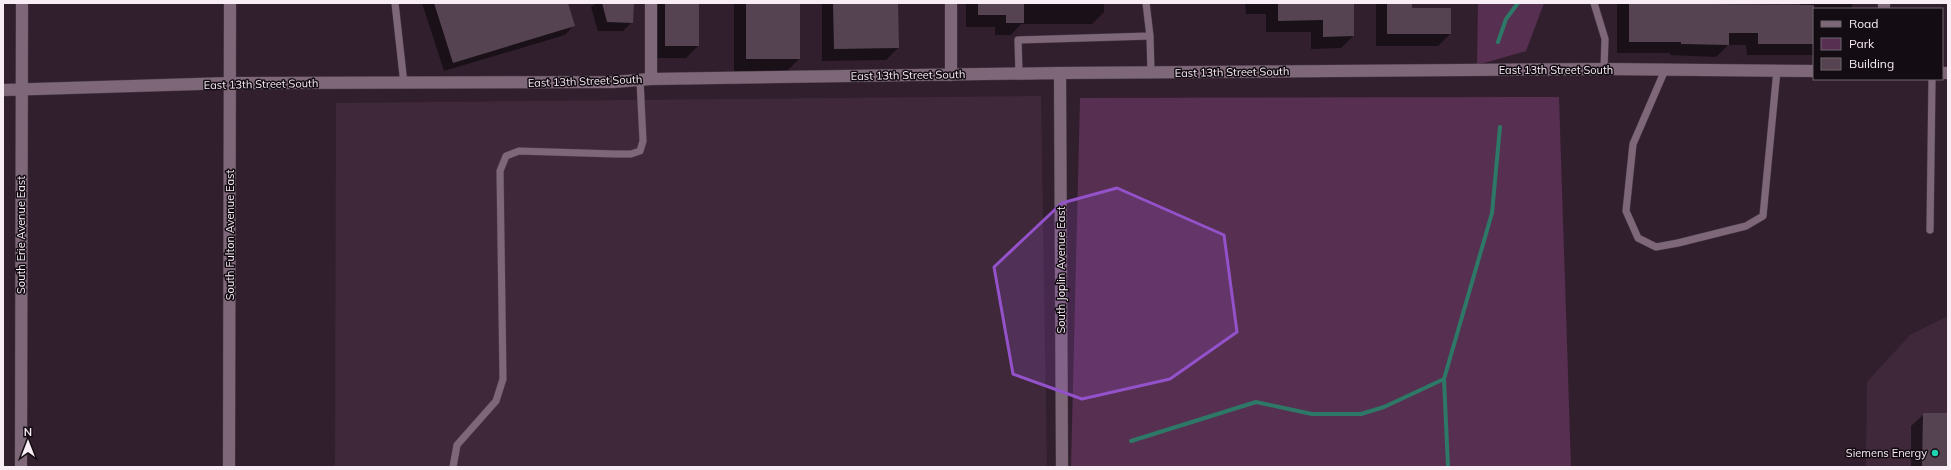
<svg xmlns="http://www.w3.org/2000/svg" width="1951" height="470" font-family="Mulish,sans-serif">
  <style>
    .built { fill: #3f283a }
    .green { fill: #572f51 }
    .shadow { fill: #0007 }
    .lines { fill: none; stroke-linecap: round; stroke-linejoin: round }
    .stream { stroke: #2d7866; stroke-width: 4 }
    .building { fill: #564352 }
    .lane-casing { stroke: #493b47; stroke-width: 8 }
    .street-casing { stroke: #493b47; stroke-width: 13 }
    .lane { stroke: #7d6778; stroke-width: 7 }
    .street { stroke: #7d6778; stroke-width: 12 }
    .marked { fill: #9452ca; fill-opacity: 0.2; stroke: #9452ca; stroke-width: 3; stroke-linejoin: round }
    .poi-dot { fill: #1ed5b1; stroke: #140c13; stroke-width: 1.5 }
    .labels { text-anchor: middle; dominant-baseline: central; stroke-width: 3; stroke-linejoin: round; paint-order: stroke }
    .street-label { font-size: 11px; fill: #f8ecf5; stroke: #140c13 }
    .poi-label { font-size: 11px; fill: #f8ecf5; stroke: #140c13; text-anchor: end }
  </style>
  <rect width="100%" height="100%" fill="#311f2e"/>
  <path class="built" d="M 1041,96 L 1047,467 L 335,467 L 336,103 Z
    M 1948,316 L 1948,467 L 1866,467 L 1867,382 L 1910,335 Z"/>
  <path class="green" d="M 1478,3 L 1544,3 L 1526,51 L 1477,65 Z
    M 1559,97 L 1571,467 L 1071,467 L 1080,98 Z"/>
  <path class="shadow" d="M 422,3 L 567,3 L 574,25 L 565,35 L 444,71 Z
    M 596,3 L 633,3 L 632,22 L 623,31 L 598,31 L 591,7 Z
    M 653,3 L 698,3 L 698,46 L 686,58 L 653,58 Z
    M 734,3 L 799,3 L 799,59 L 787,71 L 734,71 Z
    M 822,3 L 897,3 L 898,48 L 886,60 L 822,61 Z
    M 966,3 L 1104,3 L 1104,12 L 1092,24 L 1021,24 L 1011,35 L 995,35 L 995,27 L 966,27 Z
    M 1245,3 L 1353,3 L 1353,36 L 1341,48 L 1311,49 L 1311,32 L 1266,32 L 1266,14 L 1246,14 Z
    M 1376,3 L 1411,3 L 1411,9 L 1450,34 L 1438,46 L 1376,46 Z
    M 1617,3 L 1741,3 L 1741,6 L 1800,6 L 1800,3 L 1852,3 L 1852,9 L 1814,9 L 1814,55 L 1747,55 L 1746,45 L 1728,45 L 1716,57 L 1670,55 L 1670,53 L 1617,53 Z
    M 1924,414 L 1948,414 L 1948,467 L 1911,467 L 1911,426 Z"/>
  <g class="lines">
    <path class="stream" d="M 1498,42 L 1506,19 L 1518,3
      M 1131,441 L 1256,402 L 1312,414 L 1361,414 L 1384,407 L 1444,379
      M 1448,467 L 1444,379 L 1492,213 L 1500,127"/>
  </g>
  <path class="building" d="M 434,3 L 568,3 L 575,26 L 453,63 Z
    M 602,3 L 634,3 L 633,23 L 607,22 Z
    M 665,3 L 699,3 L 699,46 L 665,46 Z
    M 746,3 L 800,3 L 800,59 L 746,59 Z
    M 833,3 L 898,3 L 899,48 L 834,49 Z
    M 978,3 L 1024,3 L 1024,23 L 1006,23 L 1006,15 L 978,15 Z
    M 1278,3 L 1354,3 L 1354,36 L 1323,37 L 1323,20 L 1278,21 Z
    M 1387,3 L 1412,3 L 1412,8 L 1451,8 L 1451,34 L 1387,34 Z
    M 1629,3 L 1814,5 L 1814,44 L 1758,44 L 1758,33 L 1729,33 L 1729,45 L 1681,44 L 1681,42 L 1629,42 Z
    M 1923,413 L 1948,413 L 1948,467 L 1922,467 Z"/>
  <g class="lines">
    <defs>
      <path id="lane" d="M 395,3 L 404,84
        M 1146,3 L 1150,36
        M 1594,3 L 1605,39 L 1604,69
        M 1665,70 L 1633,144 L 1626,211 L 1638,238 L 1656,247 L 1678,243 L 1746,226 L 1763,216 L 1777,70
        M 1019,73 L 1018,40 L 1150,36 L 1151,73
        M 1930,230 L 1932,79
        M 453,467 L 457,445 L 496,401 L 503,379 L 500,171 L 506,156 L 519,151 L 615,154 L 631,154 L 640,151 L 643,141 L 640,80"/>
      <path id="street" d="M 651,3 L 651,79
        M 1884,9 L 1884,3
        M 1060,73 L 1062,467
        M 1942,73 L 1948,73
        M 951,75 L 951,3
        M 3,90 L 230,83 L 613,82 L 651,79 L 1060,73 L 1604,69 L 1814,71
        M 21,467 L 22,3
        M 229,467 L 230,3"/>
    </defs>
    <use href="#lane" class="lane-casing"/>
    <use href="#street" class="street-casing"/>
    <use href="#lane" class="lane"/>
    <use href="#street" class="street"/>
  </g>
  <path class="marked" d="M 1117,188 L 1224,235 L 1237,332 L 1170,379 L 1082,399 L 1013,374 L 994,267 L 1062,203 Z"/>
  <circle class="poi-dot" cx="1935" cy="453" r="4"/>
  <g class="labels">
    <g class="street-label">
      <text x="1556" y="70">East 13th Street South</text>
      <text transform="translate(1232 72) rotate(-1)">East 13th Street South</text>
      <text transform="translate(908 75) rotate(-1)">East 13th Street South</text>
      <text transform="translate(585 81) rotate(-2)">East 13th Street South</text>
      <text transform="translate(261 84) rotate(-1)">East 13th Street South</text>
      <text transform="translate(21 235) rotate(-90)">South Erie Avenue East</text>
      <text transform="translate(230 235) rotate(-90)">South Fulton Avenue East</text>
      <text transform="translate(1061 270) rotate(-90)">South Joplin Avenue East</text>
    </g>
    <g class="poi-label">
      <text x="1927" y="453">Siemens Energy</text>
    </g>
  </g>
  <rect width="1951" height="470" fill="none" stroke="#f8ecf5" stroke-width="8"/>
  <rect x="1813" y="8" width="130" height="72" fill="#140c13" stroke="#6f666d"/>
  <rect x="1821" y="21" width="20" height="6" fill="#7d6778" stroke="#6f666d"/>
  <text x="1849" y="28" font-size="12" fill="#f8ecf5">Road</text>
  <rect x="1821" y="38" width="20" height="12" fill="#572f51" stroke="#6f666d"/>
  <text x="1849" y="48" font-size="12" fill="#f8ecf5">Park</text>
  <rect x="1821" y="58" width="20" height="12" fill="#564352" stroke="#6f666d"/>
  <text x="1849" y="68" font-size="12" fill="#f8ecf5">Building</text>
  <g transform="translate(28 442)" stroke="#140c13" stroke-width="3" paint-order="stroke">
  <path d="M0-3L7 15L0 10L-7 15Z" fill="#f8ecf5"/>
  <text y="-6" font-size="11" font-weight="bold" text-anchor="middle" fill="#f8ecf5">N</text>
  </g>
</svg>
